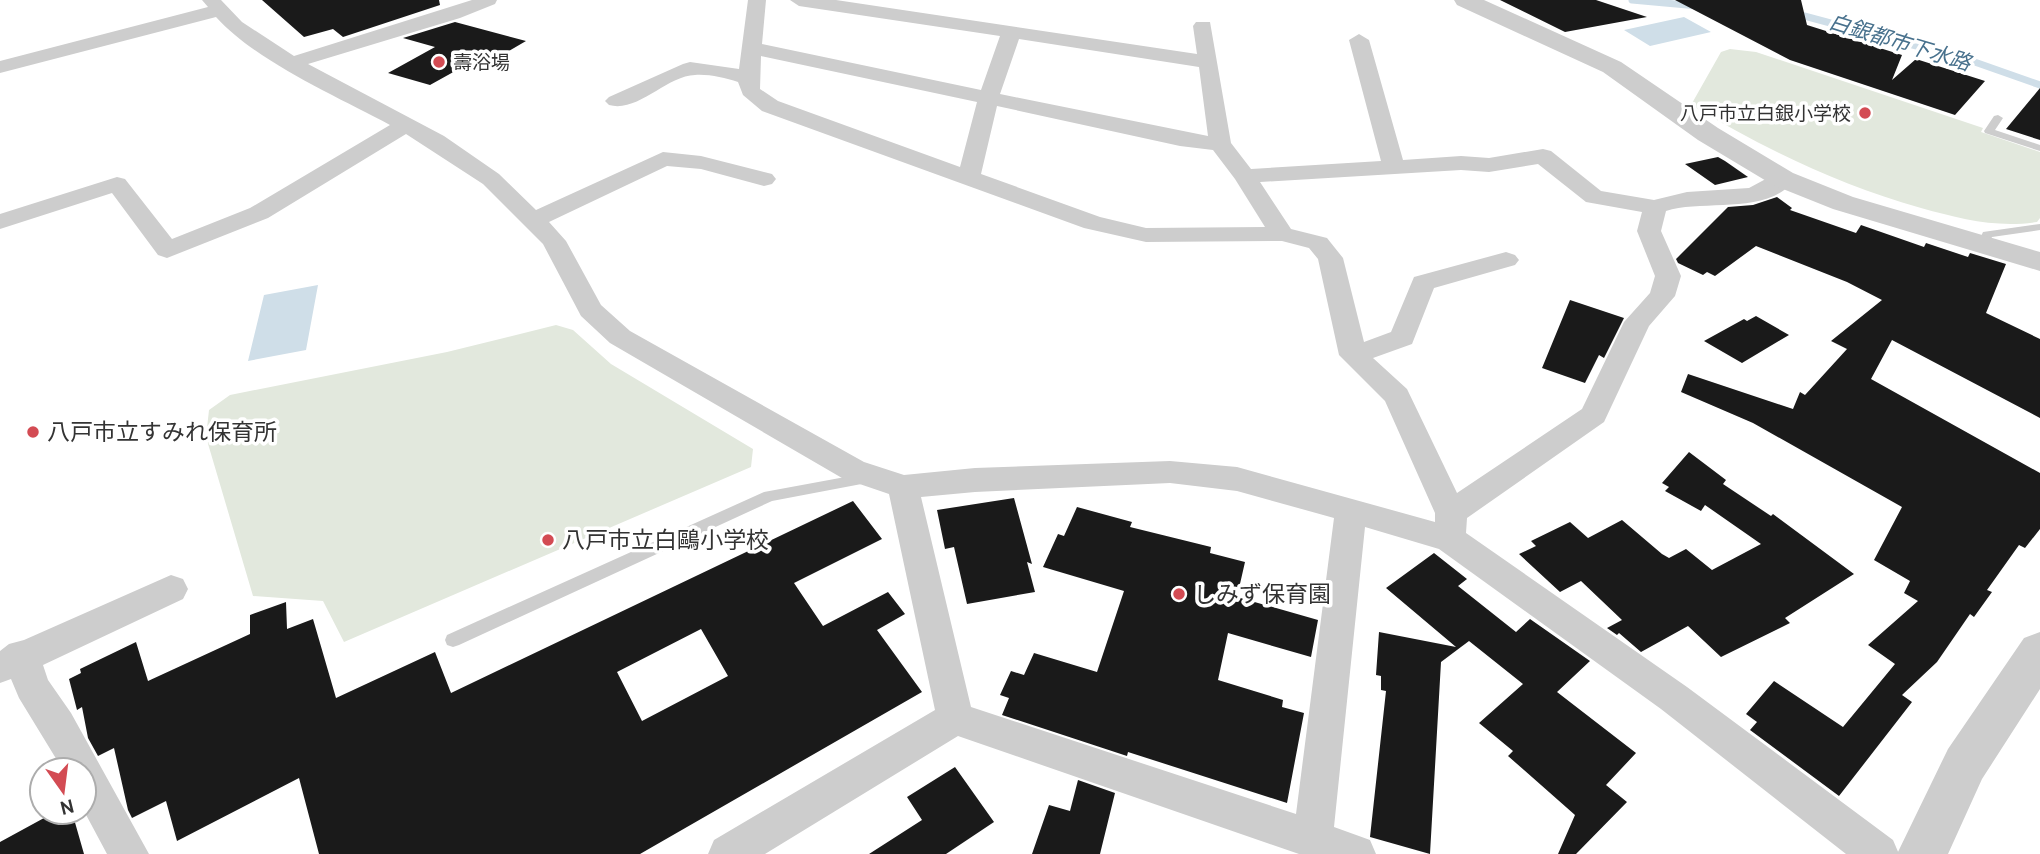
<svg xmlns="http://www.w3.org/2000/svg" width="2040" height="854" font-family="Cabin,'Noto Sans JP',sans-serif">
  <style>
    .green { fill: #e2e8dd }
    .water { fill: #cfdee8 }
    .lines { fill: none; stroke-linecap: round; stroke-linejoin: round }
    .stream { stroke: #cfdee8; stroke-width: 7 }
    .building { fill: #1a1a1a; fill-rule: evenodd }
    .service { fill: #cdcdcd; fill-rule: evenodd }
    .minor { fill: #cdcdcd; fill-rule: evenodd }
    .tertiary { fill: #cdcdcd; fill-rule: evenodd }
    .poi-dot { fill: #d34b53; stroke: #fff; stroke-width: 2.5 }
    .labels { text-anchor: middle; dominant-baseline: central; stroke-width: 7; stroke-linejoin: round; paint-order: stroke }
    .far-poi-label { font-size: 19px; fill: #333; stroke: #fff; text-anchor: start }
    .far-water-label { font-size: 21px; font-style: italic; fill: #48718d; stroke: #fff }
    .poi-label { font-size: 23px; fill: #333; stroke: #fff; text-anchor: start }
  </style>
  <rect width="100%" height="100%" fill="#fff"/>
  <path class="green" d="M 1730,49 L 1756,52 L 1983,128 L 1981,132 L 2040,152 L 2040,218 L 2037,222 C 1996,228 1961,219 1921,208 C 1839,185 1765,149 1691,105 L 1721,52 Z
    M 556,325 L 573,330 L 611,364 L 753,449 L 751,467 L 344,642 L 323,601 L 253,596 L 206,437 L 209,410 L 230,395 L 447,352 Z"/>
  <path class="water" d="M 1684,17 L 1711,32 L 1650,46 L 1624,30 Z
    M 318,285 L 306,350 L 248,361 L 264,295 Z"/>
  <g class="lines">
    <path class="stream" d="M 1632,0 L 1698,6
      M 1793,13 L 1969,60 L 2040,85"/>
  </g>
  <path class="building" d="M 262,0 L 439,0 L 440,5 L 343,37 L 333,29 L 304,37 Z
    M 1500,0 L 1596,0 L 1647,17 L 1565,32 Z
    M 1675,0 L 1801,0 L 1807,25 L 1902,55 L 1892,80 L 1916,59 L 1985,81 L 1955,115 L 1790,60 Z
    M 455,22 L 526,41 L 488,63 L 475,60 L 430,85 L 388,73 L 435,47 L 403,38 Z
    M 2040,88 L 2040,140 L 2006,129 Z
    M 1718,157 L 1725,161 L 1748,177 L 1715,185 L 1685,164 Z
    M 1777,197 L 1792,208 L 1790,210 L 1856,233 L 1861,225 L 1924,247 L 1926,243 L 1968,257 L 1970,253 L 2006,264 L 1986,313 L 2040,339 L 2040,418 L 1892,340 L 1871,379 L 2040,473 L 2040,529 L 2025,548 L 2019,545 L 1987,590 L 1992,592 L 1974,617 L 1970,614 L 1937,662 L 1902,695 L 1912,702 L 1839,796 L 1750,730 L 1757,722 L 1746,714 L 1774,681 L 1843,727 L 1895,664 L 1868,645 L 1918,601 L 1904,593 L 1910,581 L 1874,560 L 1902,507 L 1753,423 L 1681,392 L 1688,374 L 1793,409 L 1800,392 L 1805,395 L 1847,349 L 1831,341 L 1882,300 L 1847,282 L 1756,246 L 1715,276 L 1707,272 L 1703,275 L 1678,263 L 1676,259 L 1728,207 L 1753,205 Z
    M 1570,300 L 1624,318 L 1604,358 L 1599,355 L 1585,383 L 1542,368 Z
    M 1756,316 L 1789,335 L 1742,363 L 1704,341 L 1744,319 L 1747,321 Z
    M 1689,452 L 1726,480 L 1723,484 L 1771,516 L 1773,514 L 1854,574 L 1785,618 L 1790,623 L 1721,657 L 1688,626 L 1641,652 L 1619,633 L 1617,635 L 1607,628 L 1622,620 L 1581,581 L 1560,592 L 1519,554 L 1536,546 L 1531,541 L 1570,522 L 1588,538 L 1622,520 L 1662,554 L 1669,558 L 1686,549 L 1712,570 L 1761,544 L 1705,505 L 1701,511 L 1665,491 L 1669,487 L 1662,483 Z
    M 1014,498 L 1032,564 L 1027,562 L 1035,592 L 967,604 L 954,547 L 945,549 L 937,510 Z
    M 853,501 L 882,539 L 794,583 L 823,626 L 888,592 L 905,614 L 877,630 L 922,692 L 640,854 L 319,854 L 299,778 L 177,841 L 166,801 L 132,818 L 128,810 L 114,748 L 98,756 L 88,738 L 82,707 L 77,710 L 69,679 L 81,673 L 80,669 L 136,642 L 148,681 L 250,634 L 250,615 L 286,602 L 287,629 L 313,619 L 336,698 L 435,652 L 451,693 ZM 701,629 L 728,676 L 642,721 L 617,672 Z
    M 1077,507 L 1132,522 L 1130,527 L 1211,547 L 1210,553 L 1245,562 L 1237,597 L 1318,620 L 1311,657 L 1228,633 L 1218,680 L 1283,700 L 1282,707 L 1304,713 L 1287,803 L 1128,752 L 1127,756 L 1002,715 L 1009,698 L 1000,695 L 1011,671 L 1024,675 L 1034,653 L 1097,672 L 1124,591 L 1043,567 L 1058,534 L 1064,536 Z
    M 1434,553 L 1467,579 L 1458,586 L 1516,632 L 1530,619 L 1590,661 L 1557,692 L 1636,753 L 1606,785 L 1627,802 L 1576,854 L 1558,854 L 1575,815 L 1508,756 L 1513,751 L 1479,723 L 1523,684 L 1469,641 L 1441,662 L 1430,854 L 1370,837 L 1386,691 L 1381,690 L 1381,676 L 1376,675 L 1379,632 L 1456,647 L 1386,588 Z
    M 955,767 L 994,822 L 946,854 L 869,854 L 922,820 L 907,797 Z
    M 1078,780 L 1115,793 L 1100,854 L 1032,854 L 1049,805 L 1070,811 Z
    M 55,812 L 72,812 L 84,854 L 0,854 L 0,842 Z"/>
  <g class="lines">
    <path class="service" d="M 1998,115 L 2003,118 L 1995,130 L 2040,145 L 2040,151 L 1985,133 L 1984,131 L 1994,116 Z
      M 2040,224 L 2040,230 L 1992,237 L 1987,247 L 1983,249 L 1977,245 L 1983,232 Z
      M 867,473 L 872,474 L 874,478 L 872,482 L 772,501 L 459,645 L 453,647 L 447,645 L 445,640 L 447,635 L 764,492 Z"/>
    <path class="minor" d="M 202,0 L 221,0 L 242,22 L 294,56 L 472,0 L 497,0 L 495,4 L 460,18 L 308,64 L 444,136 L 499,174 L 536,210 L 663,152 L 701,156 L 772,174 L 776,179 L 772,184 L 764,186 L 701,169 L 667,166 L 549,222 L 566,241 L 601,305 L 630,331 L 864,462 L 904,475 L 975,468 L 1170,461 L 1237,467 L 1435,522 L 1435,513 L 1385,401 L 1339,355 L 1318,259 L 1309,248 L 1282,241 L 1146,242 L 1084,228 L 762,111 L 743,95 L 738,82 C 725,78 709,74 695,75 C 666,76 638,113 609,105 L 605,101 L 609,97 L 683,64 L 690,62 L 739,69 L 748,0 L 766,0 L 762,44 L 981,90 L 1000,36 L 799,6 L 790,0 L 836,0 L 1197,54 L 1193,26 L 1196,22 L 1210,22 L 1231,143 L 1251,169 L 1381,161 L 1349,40 L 1359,34 L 1369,40 L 1403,160 L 1461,156 L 1489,158 L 1543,149 L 1551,151 L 1601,191 L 1654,200 L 1687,192 L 1749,188 L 1775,174 L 1791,174 L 1795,179 C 1769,216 1703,199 1666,211 L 1661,231 L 1681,276 L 1675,296 L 1649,326 L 1604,422 L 1467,518 L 1466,533 L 1687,687 L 1893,840 L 1899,854 L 1846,854 L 1661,709 L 1439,549 L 1365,527 L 1334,827 L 1370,840 L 1376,854 L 1299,854 L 958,736 L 765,854 L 708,854 L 714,840 L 935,710 L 889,494 L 842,478 L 610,343 L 581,316 L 543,244 L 483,184 L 406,134 L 268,218 L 167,258 L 158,255 L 112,193 L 0,229 L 0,214 L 117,177 L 125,179 L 172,239 L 250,208 L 390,125 C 336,96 257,62 216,17 L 0,73 L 0,61 L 208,7 ZM 1019,39 L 1199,67 L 1208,136 L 1000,94 ZM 761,56 L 977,102 L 960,167 L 778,101 L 760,89 ZM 997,106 L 1180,146 L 1213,150 L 1235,179 L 1265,227 L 1146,228 L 1100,217 L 981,174 ZM 1538,164 L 1586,202 L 1642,212 L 1637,231 L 1655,276 L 1650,293 L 1624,322 L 1582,409 L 1457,493 L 1407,389 L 1373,358 L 1412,344 L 1434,288 L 1515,265 L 1519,260 L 1515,255 L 1506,252 L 1414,277 L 1391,332 L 1364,342 L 1343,258 L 1327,238 L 1291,229 L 1260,182 L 1461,170 L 1489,172 ZM 1170,483 L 1237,491 L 1334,518 L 1296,814 L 971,707 L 921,497 L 975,492 Z
      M 171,575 L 183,579 L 188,589 L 183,599 L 43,665 L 48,680 L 71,713 L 149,854 L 107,854 L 84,811 L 84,770 L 63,770 L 19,698 L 11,679 L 0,683 L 0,651 L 9,644 L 24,640 Z"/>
    <path class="tertiary" d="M 1454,0 L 1484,0 L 1621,62 L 1718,128 L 1793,173 L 1853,197 L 2040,252 L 2040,271 L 1833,209 L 1773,185 L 1698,140 L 1603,72 L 1457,5 Z
      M 2040,632 L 2040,689 L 1982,779 L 1948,854 L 1897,854 L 1948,749 L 2024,638 Z"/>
  </g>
  <g class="poi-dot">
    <circle cx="439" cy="62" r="7"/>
    <circle cx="1865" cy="113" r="7"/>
    <circle cx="33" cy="432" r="7"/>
    <circle cx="548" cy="540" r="7"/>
    <circle cx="1179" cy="594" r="7"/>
  </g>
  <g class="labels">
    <g class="far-poi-label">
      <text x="453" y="62">壽浴場</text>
      <text x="1851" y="113" text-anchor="end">八戸市立白銀小学校</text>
    </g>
    <g class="far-water-label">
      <text transform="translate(1900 42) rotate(17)">白銀都市下水路</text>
    </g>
    <g class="poi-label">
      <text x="47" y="432">八戸市立すみれ保育所</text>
      <text x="562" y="540">八戸市立白鷗小学校</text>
      <text x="1193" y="594">しみず保育園</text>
    </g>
  </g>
  <g transform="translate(63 791) rotate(166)"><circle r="33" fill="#ffffff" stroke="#adadad" stroke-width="2"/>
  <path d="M0-5L12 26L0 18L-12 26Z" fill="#d34b53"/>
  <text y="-10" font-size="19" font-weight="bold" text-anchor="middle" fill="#333333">N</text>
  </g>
</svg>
